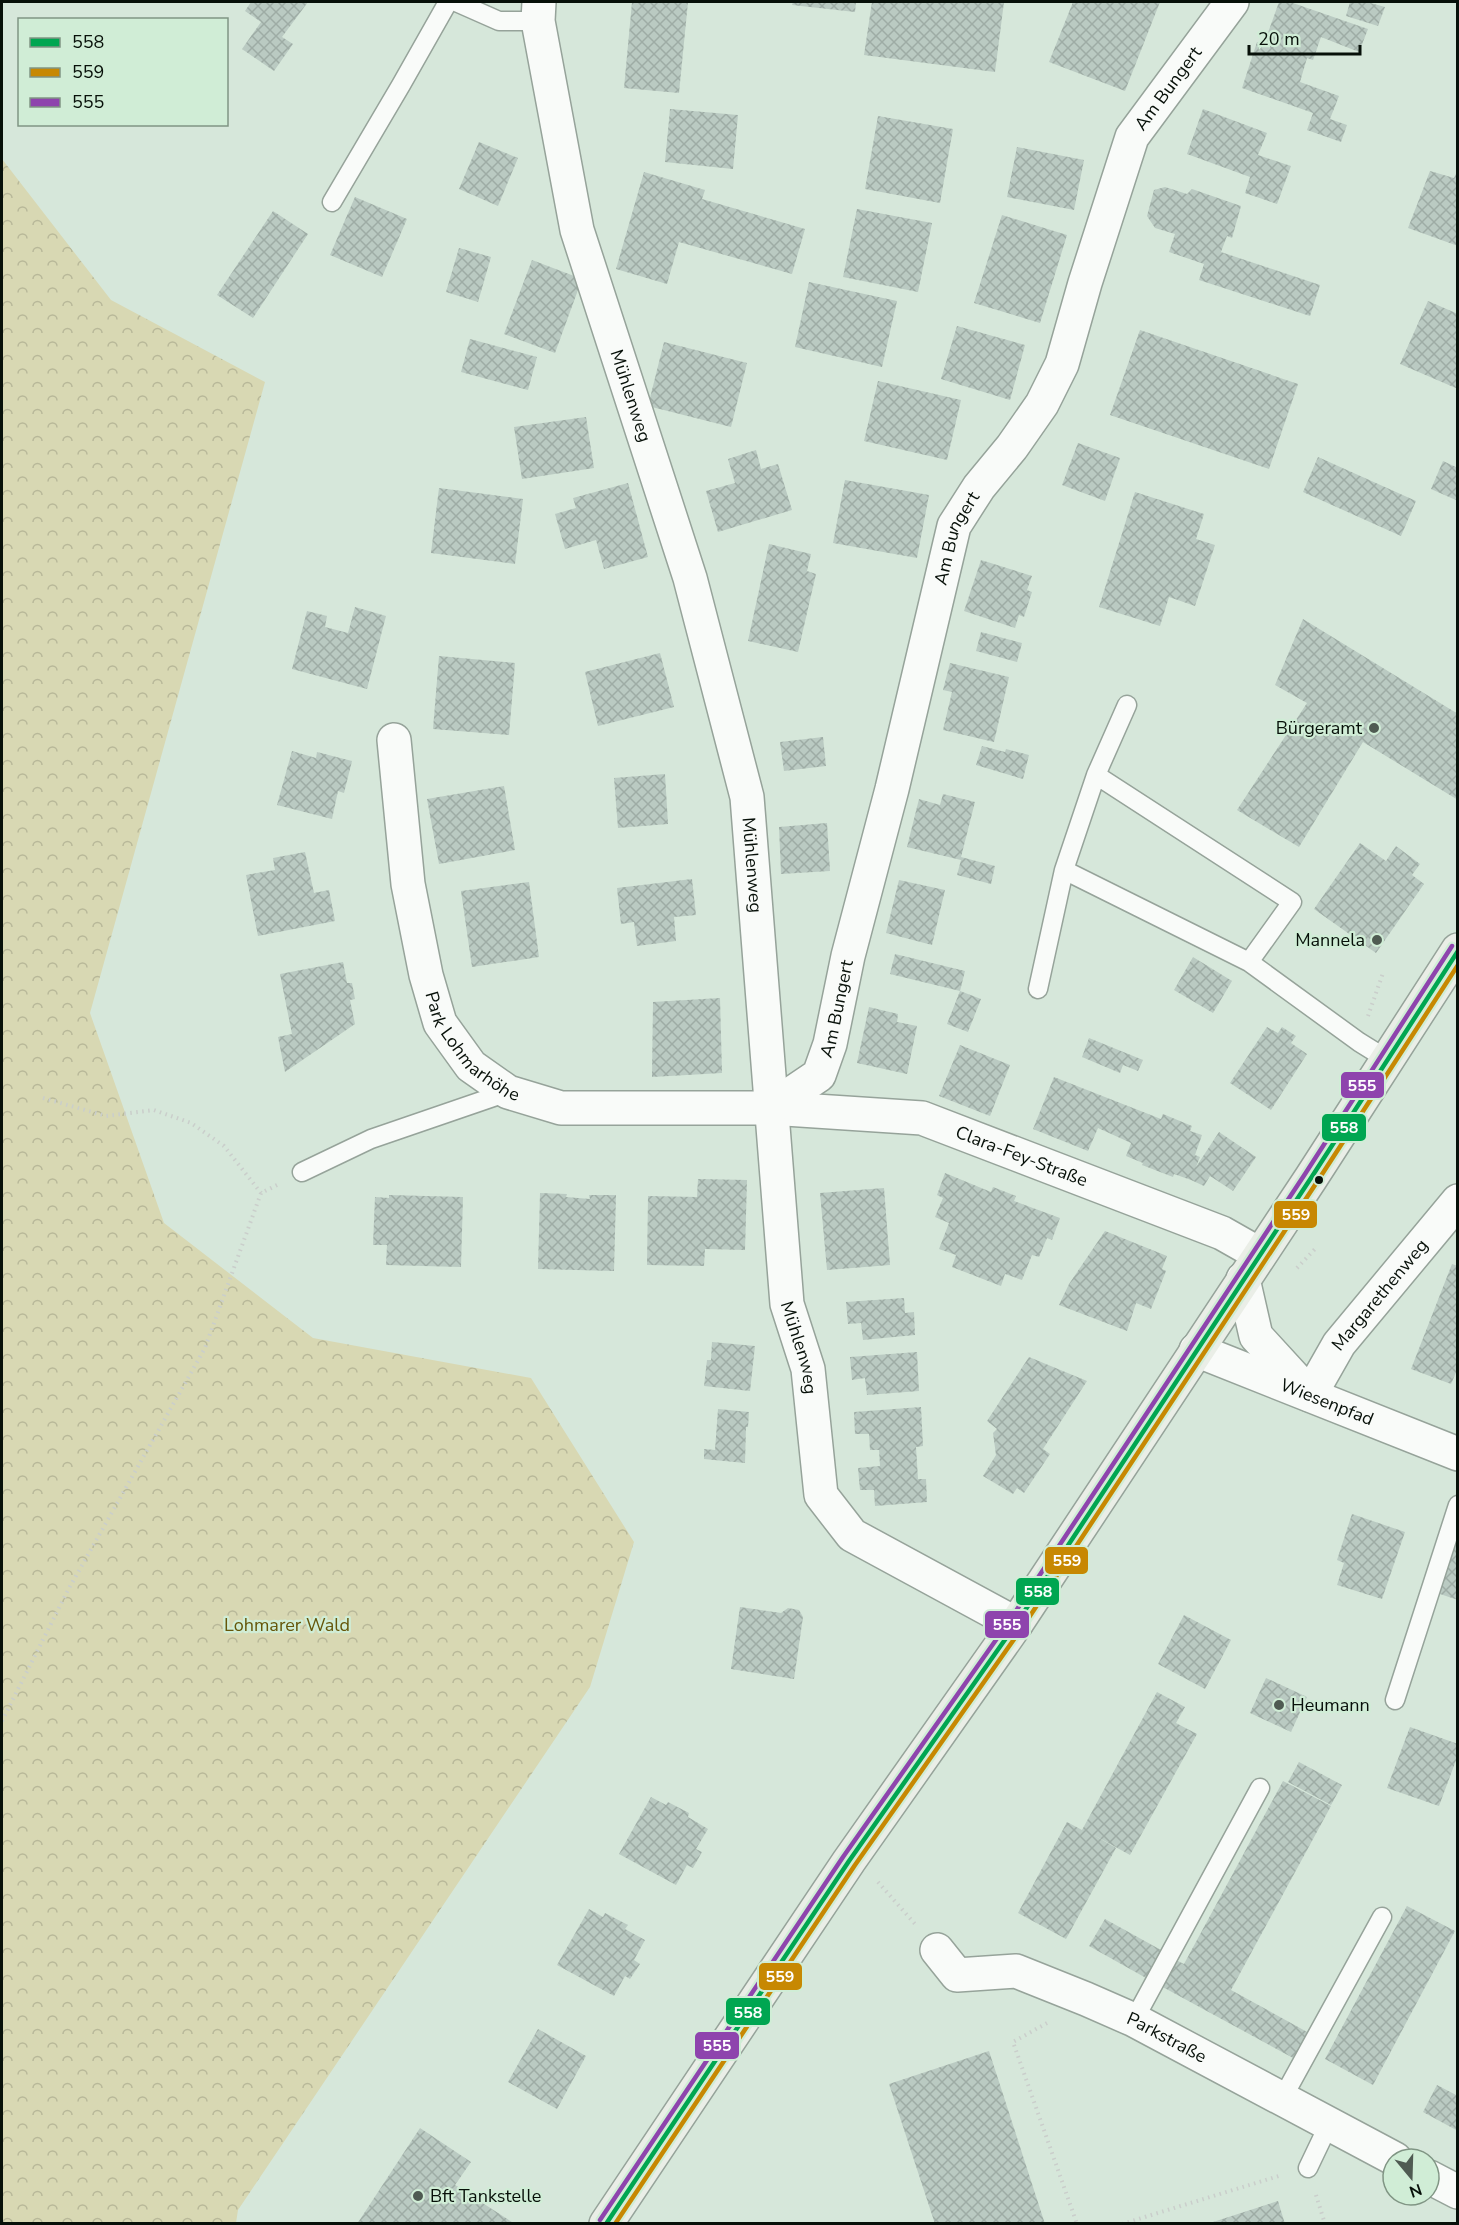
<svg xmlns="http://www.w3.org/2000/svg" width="1459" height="2225" font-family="'Nunito Sans',sans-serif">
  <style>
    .forest { fill: url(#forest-crowns) }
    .building { fill: url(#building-cross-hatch) }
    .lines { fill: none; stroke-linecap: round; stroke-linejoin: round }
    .service-casing { stroke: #96a39a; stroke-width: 21 }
    .minor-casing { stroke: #96a39a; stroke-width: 36 }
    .secondary-casing { stroke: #96a39a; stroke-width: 36 }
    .path { stroke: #cacecb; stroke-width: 4; stroke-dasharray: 1.5 4.5; stroke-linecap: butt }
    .service { stroke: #f9fbf9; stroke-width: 18 }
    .minor { stroke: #f9fbf9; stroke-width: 33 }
    .secondary { stroke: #eaeee7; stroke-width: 33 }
    .bus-1-casing { stroke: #d0edd6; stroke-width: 9 }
    .bus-2-casing { stroke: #d0edd6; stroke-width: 9 }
    .bus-3-casing { stroke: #d0edd6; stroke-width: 9 }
    .bus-1 { stroke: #00a651; stroke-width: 4.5 }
    .bus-2 { stroke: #c78802; stroke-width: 4.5 }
    .bus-3 { stroke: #8e44ad; stroke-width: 4.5 }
    .poi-dot { fill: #4f5b52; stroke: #d0edd6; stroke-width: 2 }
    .bus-dot { fill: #071009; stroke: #d0edd6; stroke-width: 2 }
    .labels { text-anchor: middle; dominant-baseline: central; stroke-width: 4.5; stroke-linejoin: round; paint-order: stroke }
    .street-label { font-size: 18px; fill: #071009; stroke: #d0edd6 }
    .poi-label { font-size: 18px; fill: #071009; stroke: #d0edd6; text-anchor: end }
    .park-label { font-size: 18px; fill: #655609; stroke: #d0edd6 }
    .line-badge { stroke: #d0edd6; stroke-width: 2 }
    .badge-label { font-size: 16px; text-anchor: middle; font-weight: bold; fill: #fff }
  </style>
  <defs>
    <pattern id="forest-crowns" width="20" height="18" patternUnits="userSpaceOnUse" patternTransform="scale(1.5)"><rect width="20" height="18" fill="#d8d8b3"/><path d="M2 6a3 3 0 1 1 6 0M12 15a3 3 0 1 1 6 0" fill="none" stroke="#b8b899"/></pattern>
    <pattern id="building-cross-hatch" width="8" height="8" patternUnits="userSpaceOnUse" patternTransform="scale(1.5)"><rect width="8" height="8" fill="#bacac2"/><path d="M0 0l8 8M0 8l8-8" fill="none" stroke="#9eaca5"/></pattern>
  </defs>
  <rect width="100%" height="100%" fill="#d6e7da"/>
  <path class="forest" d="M 2,159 L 111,300 L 265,382 L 90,1013 L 164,1223 L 313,1338 L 531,1378 L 634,1542 L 590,1687 L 238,2210 L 236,2223 L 2,2223 Z"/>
  <path class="building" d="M 251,2 L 308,2 L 282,37 L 293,44 L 274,71 L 242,49 L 261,22 L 245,11 Z
    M 632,2 L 688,2 L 679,93 L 624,88 Z
    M 793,2 L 856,2 L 855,12 L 792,5 Z
    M 872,2 L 1004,2 L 995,72 L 864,55 Z
    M 1073,2 L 1160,2 L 1125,91 L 1049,62 Z
    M 1279,2 L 1290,2 L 1368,29 L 1359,52 L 1321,37 L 1313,60 L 1307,58 L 1300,82 L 1339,96 L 1330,119 L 1347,125 L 1341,142 L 1307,130 L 1313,113 L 1242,88 L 1257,42 L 1264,44 Z
    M 1350,2 L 1367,2 L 1385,7 L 1378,26 L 1346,16 Z
    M 670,109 L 738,115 L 733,169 L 665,162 Z
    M 1203,109 L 1267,133 L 1258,155 L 1291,166 L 1277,204 L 1245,193 L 1250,177 L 1187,154 Z
    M 878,116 L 953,129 L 940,203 L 865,189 Z
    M 479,142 L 518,158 L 498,206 L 459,189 Z
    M 1017,147 L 1084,160 L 1074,210 L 1007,197 Z
    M 1458,169 L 1458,246 L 1408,228 L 1430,171 L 1454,178 Z
    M 644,172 L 705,190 L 702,199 L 805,229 L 792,274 L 679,242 L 667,284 L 616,269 Z
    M 1165,187 L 1187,194 L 1192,189 L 1241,206 L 1232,238 L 1227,236 L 1221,252 L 1320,285 L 1310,316 L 1199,280 L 1204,264 L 1169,252 L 1175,234 L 1155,228 L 1147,216 L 1154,190 Z
    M 355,197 L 407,219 L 382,277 L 330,255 Z
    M 857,209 L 932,223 L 918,292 L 843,277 Z
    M 273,211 L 308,234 L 253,318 L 217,295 Z
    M 1002,215 L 1067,235 L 1040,323 L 974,303 Z
    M 459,248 L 491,257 L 478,302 L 446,292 Z
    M 532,260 L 582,279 L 555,353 L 504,334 Z
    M 809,282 L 897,301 L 882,367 L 795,347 Z
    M 1428,301 L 1458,314 L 1458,389 L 1400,364 Z
    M 957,326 L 1025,345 L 1010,400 L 941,379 Z
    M 1140,330 L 1298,384 L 1269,469 L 1110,415 Z
    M 470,339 L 537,357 L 528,390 L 461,372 Z
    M 664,342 L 747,363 L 731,427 L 648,406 Z
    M 878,381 L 961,400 L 947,460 L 864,441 Z
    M 586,417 L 594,468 L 522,479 L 514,427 Z
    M 1078,443 L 1120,458 L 1105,501 L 1062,485 Z
    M 756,450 L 761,469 L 778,464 L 792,510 L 718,532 L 706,491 L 735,483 L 728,459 Z
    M 1318,457 L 1416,501 L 1401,536 L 1303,492 Z
    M 1443,461 L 1458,468 L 1458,501 L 1431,489 Z
    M 845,480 L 929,495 L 917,558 L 833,543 Z
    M 628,483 L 648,557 L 604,569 L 596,540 L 565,549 L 555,514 L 576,508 L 573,498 Z
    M 439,488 L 523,499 L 515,564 L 431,553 Z
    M 1135,492 L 1204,514 L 1196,539 L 1215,545 L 1195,606 L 1169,597 L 1160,626 L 1099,607 Z
    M 769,544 L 811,554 L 807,571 L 816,574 L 798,652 L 748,641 Z
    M 981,560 L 1032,576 L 1027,590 L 1032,592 L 1024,617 L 1019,615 L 1015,628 L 964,611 Z
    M 355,607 L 386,616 L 367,689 L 292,669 L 307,611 L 327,616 L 325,627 L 348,633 Z
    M 1303,619 L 1458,714 L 1458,800 L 1363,742 L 1299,847 L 1237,810 L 1307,703 L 1275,685 Z
    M 981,632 L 1022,643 L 1017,662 L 976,651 Z
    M 660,653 L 674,707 L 598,726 L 585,672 Z
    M 439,656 L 515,663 L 509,735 L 433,729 Z
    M 950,663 L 1009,677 L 994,742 L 943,730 L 952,692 L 943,690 Z
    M 823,737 L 826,766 L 784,771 L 780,742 Z
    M 982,746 L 1005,752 L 1006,749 L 1029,755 L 1023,779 L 976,765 Z
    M 292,751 L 316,758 L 317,752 L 352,761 L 344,793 L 338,791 L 332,819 L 277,805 Z
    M 665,774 L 668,824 L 618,828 L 614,778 Z
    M 504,786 L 515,850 L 439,864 L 427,799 Z
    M 943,794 L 975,802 L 961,857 L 995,866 L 991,884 L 957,875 L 961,860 L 907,847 L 919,799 L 940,805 Z
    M 827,823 L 830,871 L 781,874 L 779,827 Z
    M 1360,843 L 1386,861 L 1396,846 L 1420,864 L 1412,875 L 1424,884 L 1376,953 L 1314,909 Z
    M 305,852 L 314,893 L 329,890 L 335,921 L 258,936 L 246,875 L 275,870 L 273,858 Z
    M 692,879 L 696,915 L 674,917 L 676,941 L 637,946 L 634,922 L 621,924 L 617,888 Z
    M 899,880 L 945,890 L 932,945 L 886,933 Z
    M 529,882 L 539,957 L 472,967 L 461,891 Z
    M 895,954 L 965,971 L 960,991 L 890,974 Z
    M 1193,957 L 1232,981 L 1213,1013 L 1174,990 Z
    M 343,962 L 347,983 L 352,983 L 355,999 L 350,1000 L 355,1024 L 285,1072 L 278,1037 L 292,1034 L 280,974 Z
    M 960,991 L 981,999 L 968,1032 L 947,1024 Z
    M 720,998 L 722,1073 L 652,1077 L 653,1002 Z
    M 869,1007 L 898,1014 L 897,1022 L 917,1026 L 907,1074 L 857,1063 Z
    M 1267,1027 L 1278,1033 L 1282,1027 L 1296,1036 L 1291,1043 L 1307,1054 L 1271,1110 L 1230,1083 Z
    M 1089,1038 L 1143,1060 L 1138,1071 L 1123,1065 L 1120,1073 L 1082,1057 Z
    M 960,1045 L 1010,1065 L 990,1116 L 939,1096 Z
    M 1054,1077 L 1161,1119 L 1163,1114 L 1192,1126 L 1190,1131 L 1202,1135 L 1195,1155 L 1200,1157 L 1196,1167 L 1219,1132 L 1256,1157 L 1233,1191 L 1210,1176 L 1204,1186 L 1191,1180 L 1174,1174 L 1173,1177 L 1142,1165 L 1143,1163 L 1126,1156 L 1131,1143 L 1098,1128 L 1088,1151 L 1033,1129 Z
    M 945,1173 L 991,1192 L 993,1187 L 1016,1196 L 1014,1201 L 1060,1218 L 1052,1240 L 1047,1238 L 1039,1257 L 1032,1255 L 1022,1280 L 1005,1274 L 1001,1286 L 952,1267 L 956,1255 L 939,1249 L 949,1223 L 935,1217 L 943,1198 L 937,1195 Z
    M 698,1179 L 747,1180 L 745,1250 L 705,1249 L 704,1266 L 647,1265 L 648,1196 L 697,1197 Z
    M 884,1188 L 890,1265 L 827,1270 L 820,1193 Z
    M 540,1193 L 567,1194 L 566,1197 L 590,1199 L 589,1195 L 616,1195 L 614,1271 L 538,1269 Z
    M 389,1195 L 463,1197 L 461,1267 L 386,1265 L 387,1245 L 373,1245 L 375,1197 L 389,1198 Z
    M 1105,1231 L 1167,1256 L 1162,1269 L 1166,1271 L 1151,1309 L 1136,1303 L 1127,1331 L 1059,1305 L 1069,1284 Z
    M 1452,1264 L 1458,1266 L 1458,1368 L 1451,1384 L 1411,1369 Z
    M 904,1298 L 905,1313 L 914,1312 L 915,1335 L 863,1340 L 861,1323 L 848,1324 L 846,1302 Z
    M 712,1342 L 755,1346 L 750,1391 L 704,1386 L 707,1360 L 711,1360 Z
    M 917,1352 L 919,1391 L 867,1395 L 865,1378 L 852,1380 L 850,1357 Z
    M 1029,1357 L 1087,1381 L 1043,1449 L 1050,1454 L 1024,1493 L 1017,1488 L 1013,1494 L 983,1476 L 996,1455 L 993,1433 L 997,1429 L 987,1421 Z
    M 921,1407 L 923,1446 L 916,1447 L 918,1479 L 926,1479 L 927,1502 L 875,1506 L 874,1490 L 860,1490 L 858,1468 L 880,1466 L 879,1450 L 870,1450 L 869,1434 L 855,1434 L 854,1412 Z
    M 718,1409 L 749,1412 L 748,1427 L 746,1427 L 745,1463 L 704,1459 L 704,1449 L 715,1450 Z
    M 1352,1514 L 1405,1532 L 1382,1599 L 1337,1585 L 1344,1563 L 1337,1560 Z
    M 1458,1527 L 1458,1600 L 1434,1592 Z
    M 740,1607 L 781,1613 L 788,1608 L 799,1610 L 803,1617 L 794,1679 L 731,1669 Z
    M 1184,1615 L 1231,1640 L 1205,1689 L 1158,1664 Z
    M 1266,1678 L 1307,1697 L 1291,1732 L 1250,1713 Z
    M 1157,1692 L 1185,1707 L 1176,1723 L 1197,1734 L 1130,1855 L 1092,1834 L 1116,1848 L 1066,1939 L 1018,1913 L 1067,1822 L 1082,1830 Z
    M 1410,1727 L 1458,1744 L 1458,1755 L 1439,1806 L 1387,1788 Z
    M 1299,1762 L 1342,1785 L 1331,1805 L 1288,1782 Z
    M 1283,1781 L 1331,1806 L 1231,1990 L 1309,2033 L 1295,2059 L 1159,1985 L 1174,1959 L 1184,1964 Z
    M 651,1797 L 666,1805 L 668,1802 L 689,1813 L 688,1817 L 708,1829 L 696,1849 L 702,1852 L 693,1868 L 687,1865 L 676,1885 L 619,1854 Z
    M 1407,1906 L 1455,1931 L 1373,2085 L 1325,2059 Z
    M 589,1909 L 603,1917 L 605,1913 L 628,1925 L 625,1929 L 645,1940 L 634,1960 L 640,1964 L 630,1979 L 625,1976 L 614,1996 L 557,1965 Z
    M 1105,1919 L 1161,1950 L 1146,1978 L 1089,1946 Z
    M 538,2029 L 586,2056 L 557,2109 L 508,2082 Z
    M 989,2051 L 1045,2224 L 935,2224 L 889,2084 Z
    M 1437,2085 L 1458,2096 L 1458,2131 L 1423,2112 Z
    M 420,2128 L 471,2162 L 455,2185 L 515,2224 L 357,2224 Z
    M 1278,2201 L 1285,2224 L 1210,2224 L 1210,2223 Z"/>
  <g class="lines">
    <defs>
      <path id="service" d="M 456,2 L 499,21 L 538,21
        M 332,202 L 401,85 L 448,2
        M 1096,775 L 1127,705
        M 1249,962 L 1292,902 L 1096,775 L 1064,870 L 1249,962 L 1359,1042 L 1388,1060
        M 1038,989 L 1064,870
        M 302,1172 L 371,1139 L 508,1092
        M 1395,1700 L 1458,1505
        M 1134,2020 L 1260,1788
        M 1282,2099 L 1382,1917
        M 1308,2168 L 1329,2124"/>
      <g id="minor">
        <path id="s1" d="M 539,2 L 538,21 L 577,230 L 690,578 L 747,797 L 787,1304 L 808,1369 L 821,1495 L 852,1535 L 1016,1624"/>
        <path id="s2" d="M 394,740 L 408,884 L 426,975 L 440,1023 L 471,1066 L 508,1092 L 561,1108 L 770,1108 L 922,1118 L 1222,1233 L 1259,1254"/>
        <path id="s3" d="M 770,1108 L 819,1075 L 830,1044 L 848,956 L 892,789 L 954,526 L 979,487 L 1012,447 L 1042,404 L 1062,364 L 1085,283 L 1132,137 L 1232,2"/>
        <path id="s4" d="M 1243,1279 L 1256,1336 L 1310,1395 L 1339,1344 L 1458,1201"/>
        <path id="s5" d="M 1196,1350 L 1458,1454"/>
        <path id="s6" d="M 937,1950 L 957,1975 L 1016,1971 L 1086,1999 L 1134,2020 L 1395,2159"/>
        <path d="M 1429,2177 L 1458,2192"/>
      </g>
      <path id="secondary" d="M 606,2224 L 849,1861 L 1016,1624 L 1311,1178 L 1458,950"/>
    </defs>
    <use href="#service" class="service-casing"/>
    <use href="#minor" class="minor-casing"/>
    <use href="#secondary" class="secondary-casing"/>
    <path class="path" d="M 1368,1016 L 1383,973
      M 43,1098 L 106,1116 L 154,1110 L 191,1123 L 224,1146 L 261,1193
      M 1297,1268 L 1315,1249
      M 2,1721 L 68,1590 L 205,1348 L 261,1193 L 277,1185
      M 878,1882 L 915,1924
      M 1047,2023 L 1013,2042 L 1077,2224
      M 1316,2195 L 1325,2224
      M 1122,2224 L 1282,2175"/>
    <use href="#service" class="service"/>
    <use href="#minor" class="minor"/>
    <use href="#secondary" class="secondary"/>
    <defs>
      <path id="bus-1" d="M 606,2224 L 849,1861 L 1016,1624 L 1311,1178 L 1458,951"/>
      <path id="bus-2" d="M 615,2224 L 855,1865 L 1022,1628 L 1317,1182 L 1458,965"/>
      <path id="bus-3" d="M 600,2220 L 843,1857 L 1010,1620 L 1305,1174 L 1452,946"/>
    </defs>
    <use href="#bus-1" class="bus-1-casing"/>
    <use href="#bus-2" class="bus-2-casing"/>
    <use href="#bus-3" class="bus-3-casing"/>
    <use href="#bus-1" class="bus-1"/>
    <use href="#bus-2" class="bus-2"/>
    <use href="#bus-3" class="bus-3"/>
  </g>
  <g class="poi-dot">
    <circle cx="1374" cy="728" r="6"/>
    <circle cx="1377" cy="940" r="6"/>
    <circle cx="1279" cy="1705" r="6"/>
    <circle cx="418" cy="2196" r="6"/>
  </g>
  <circle class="bus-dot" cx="1319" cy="1180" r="5"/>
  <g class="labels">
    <g class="street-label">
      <text stroke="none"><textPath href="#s3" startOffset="1118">Am Bungert</textPath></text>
      <text stroke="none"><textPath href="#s1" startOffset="406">Mühlenweg</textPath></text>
      <text stroke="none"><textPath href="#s3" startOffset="614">Am Bungert</textPath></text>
      <text stroke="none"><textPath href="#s1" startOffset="892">Mühlenweg</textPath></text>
      <text stroke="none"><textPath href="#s3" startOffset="128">Am Bungert</textPath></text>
      <text stroke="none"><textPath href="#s2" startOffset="326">Park Lohmarhöhe</textPath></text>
      <text stroke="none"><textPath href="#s2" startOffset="909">Clara-Fey-Straße</textPath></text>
      <text stroke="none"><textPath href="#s4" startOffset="261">Margarethenweg</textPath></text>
      <text stroke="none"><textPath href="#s1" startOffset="1378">Mühlenweg</textPath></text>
      <text stroke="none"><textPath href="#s5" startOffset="141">Wiesenpfad</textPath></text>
      <text stroke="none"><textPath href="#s6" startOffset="256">Parkstraße</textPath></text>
    </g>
    <g class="poi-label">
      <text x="1362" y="728">Bürgeramt</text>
      <text x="1365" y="940">Mannela</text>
      <text x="1291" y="1705" text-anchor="start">Heumann</text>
      <text x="430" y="2196" text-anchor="start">Bft Tankstelle</text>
    </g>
    <g class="park-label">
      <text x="287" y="1625">Lohmarer Wald</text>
    </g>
  </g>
  <g class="line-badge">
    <rect x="1340" y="1071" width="45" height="28" rx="6" fill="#8e44ad"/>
    <rect x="1321" y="1113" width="46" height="29" rx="6" fill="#00a651"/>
    <rect x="1273" y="1200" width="45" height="29" rx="6" fill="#c78802"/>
    <rect x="1044" y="1546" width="45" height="29" rx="6" fill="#c78802"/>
    <rect x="1015" y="1577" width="45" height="29" rx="6" fill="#00a651"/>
    <rect x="984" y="1610" width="46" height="29" rx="6" fill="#8e44ad"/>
    <rect x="758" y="1962" width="45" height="29" rx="6" fill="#c78802"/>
    <rect x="725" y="1997" width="46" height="29" rx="6" fill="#00a651"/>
    <rect x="694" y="2031" width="46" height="29" rx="6" fill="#8e44ad"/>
  </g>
  <g class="badge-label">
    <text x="1362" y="1091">555</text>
    <text x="1344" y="1133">558</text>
    <text x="1296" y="1220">559</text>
    <text x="1067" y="1566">559</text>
    <text x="1038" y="1597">558</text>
    <text x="1007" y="1630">555</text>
    <text x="780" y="1982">559</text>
    <text x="748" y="2018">558</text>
    <text x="717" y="2051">555</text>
  </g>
  <rect width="1459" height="2225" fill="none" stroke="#071009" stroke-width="6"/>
  <rect x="18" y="18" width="210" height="108" fill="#d0edd6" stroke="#809584" stroke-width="1.5"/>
  <rect x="30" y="38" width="30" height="9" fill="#00a651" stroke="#809584" stroke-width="1.5"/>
  <text x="72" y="48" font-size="18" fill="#071009">558</text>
  <rect x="30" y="68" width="30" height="9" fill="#c78802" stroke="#809584" stroke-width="1.5"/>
  <text x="72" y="78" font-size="18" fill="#071009">559</text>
  <rect x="30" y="98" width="30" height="9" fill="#8e44ad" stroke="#809584" stroke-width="1.5"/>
  <text x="72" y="108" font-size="18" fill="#071009">555</text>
  <g transform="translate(1411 2177) rotate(161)"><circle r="28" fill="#d0edd6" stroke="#809584" stroke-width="1.5"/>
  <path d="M0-4.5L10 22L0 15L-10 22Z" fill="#4f5b52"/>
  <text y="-9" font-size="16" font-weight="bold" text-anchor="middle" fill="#071009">N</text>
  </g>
  <path d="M1249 45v9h111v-9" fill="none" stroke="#071009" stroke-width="3"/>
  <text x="1258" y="45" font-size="18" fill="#071009" stroke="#d0edd6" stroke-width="4.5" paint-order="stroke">20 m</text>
</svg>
